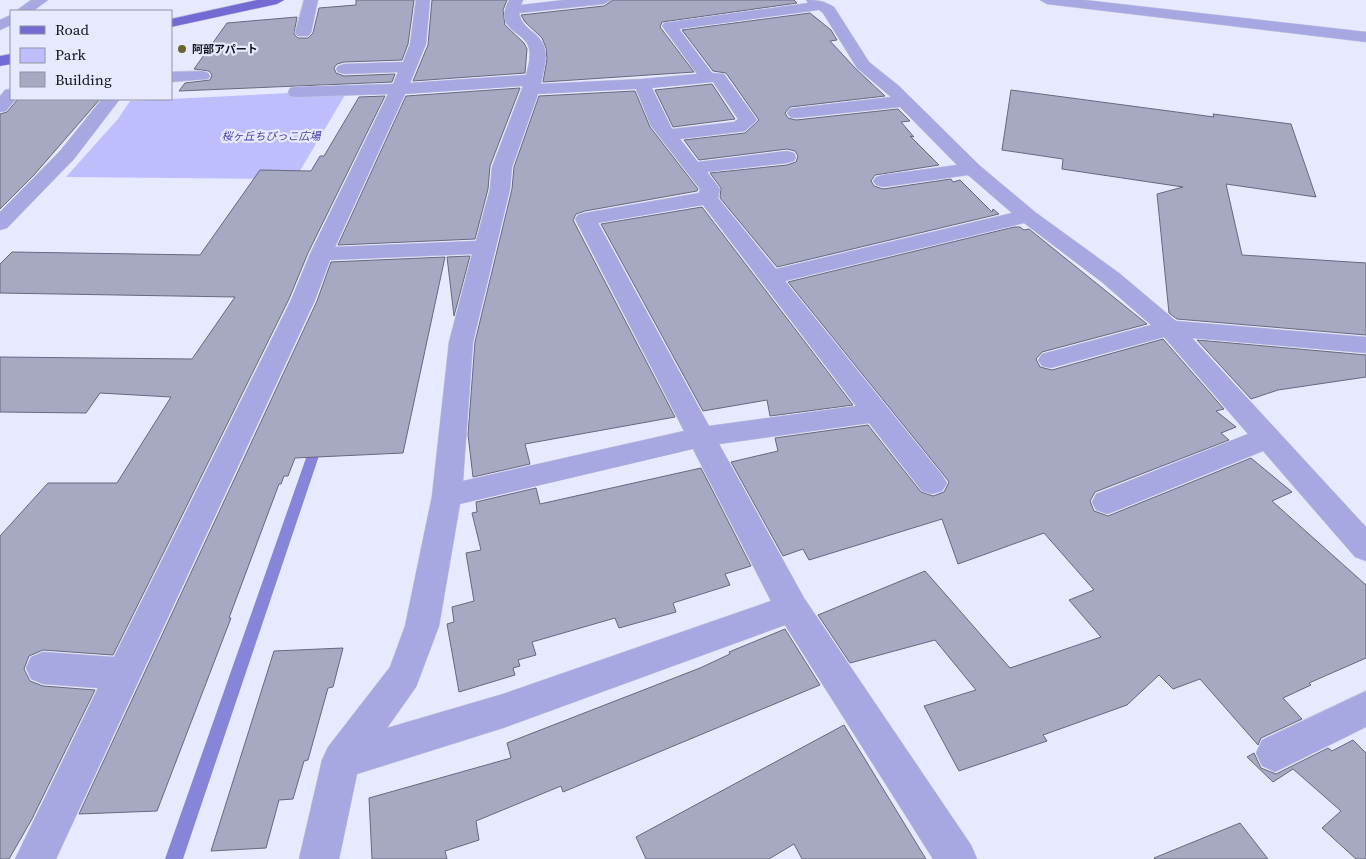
<svg xmlns="http://www.w3.org/2000/svg" width="1366" height="859" font-family="'Source Serif 4','Noto Sans JP',serif">
  <style>
    .green { fill: #bdbefb }
    .lines { fill: none; stroke-linecap: round; stroke-linejoin: round }
    .stream { fill: #8785d9; fill-rule: evenodd }
    .building { fill: #a7a8c2; stroke: #676880 }
    .minor-casing { stroke: #c5c6da; stroke-width: 1 }
    .major-casing { stroke: #c5c6da; stroke-width: 1 }
    .minor { fill: #a7a8e1; fill-rule: evenodd }
    .major { fill: #726bd3; fill-rule: evenodd }
    .poi-dot { fill: #696330; stroke: #e7e9ff; stroke-width: 2 }
    .labels { text-anchor: middle; dominant-baseline: central; stroke-width: 4.5; stroke-linejoin: round; paint-order: stroke }
    .far-poi-label { font-size: 11px; font-weight: bold; fill: #11111a; stroke: #e7e9ff; text-anchor: start }
    .far-park-label { font-size: 11px; font-style: italic; fill: #4e42a5; stroke: #e7e9ff }
  </style>
  <rect width="100%" height="100%" fill="#e7e9ff"/>
  <path class="green" d="M 348,90 L 295,179 L 66,177 L 118,119 L 130,101 Z"/>
  <g class="lines">
    <path class="stream" d="M 318,436 L 322,438 L 324,441 L 183,859 L 165,859 L 312,441 L 314,438 Z"/>
  </g>
  <path class="building" d="M 356,0 L 414,0 L 408,44 L 402,60 L 344,62 L 337,64 L 334,68 L 336,73 L 344,76 L 395,74 L 392,82 L 179,91 L 185,83 L 210,80 L 212,75 L 209,71 L 194,69 L 227,23 L 297,17 L 294,34 L 298,38 L 308,38 L 313,33 L 319,8 L 356,5 Z
    M 432,0 L 507,0 L 503,10 L 505,25 L 524,43 L 527,49 L 525,73 L 413,81 L 428,45 Z
    M 613,0 L 794,0 L 797,3 L 662,22 L 660,27 L 694,72 L 543,82 L 547,59 L 546,48 L 542,38 L 525,22 L 521,15 L 604,6 Z
    M 810,13 L 831,30 L 837,40 L 830,41 L 856,69 L 885,96 L 790,107 L 785,113 L 788,118 L 796,120 L 898,109 L 910,121 L 901,122 L 914,137 L 910,136 L 939,165 L 875,175 L 871,181 L 874,186 L 883,189 L 951,179 L 953,182 L 960,180 L 992,212 L 993,209 L 999,214 L 777,267 L 720,198 L 721,188 L 710,173 L 787,165 L 796,162 L 798,156 L 795,151 L 787,149 L 699,160 L 684,140 L 745,133 L 759,120 L 726,73 L 713,71 L 682,30 Z
    M 712,84 L 735,119 L 673,127 L 655,90 Z
    M 520,88 L 490,166 L 488,189 L 475,239 L 338,245 L 406,96 Z
    M 1011,90 L 1214,117 L 1213,114 L 1291,124 L 1316,197 L 1226,184 L 1242,255 L 1366,263 L 1366,335 L 1177,319 L 1169,313 L 1157,194 L 1183,187 L 1062,169 L 1063,159 L 1002,150 Z
    M 635,91 L 650,127 L 698,189 L 697,191 L 585,211 L 576,214 L 573,220 L 675,417 L 525,444 L 530,464 L 473,477 L 468,435 L 475,342 L 512,189 L 514,167 L 539,96 Z
    M 385,96 L 308,253 L 289,299 L 113,655 L 43,650 L 29,656 L 24,669 L 30,681 L 43,686 L 95,690 L 32,819 L 9,859 L 0,859 L 0,536 L 48,483 L 117,483 L 171,397 L 100,393 L 86,413 L 0,412 L 0,357 L 192,359 L 235,297 L 0,293 L 0,264 L 12,252 L 200,255 L 260,170 L 311,171 L 320,156 L 324,156 L 359,97 Z
    M 18,99 L 100,99 L 34,175 L 0,209 L 0,114 L 7,112 Z
    M 702,207 L 853,405 L 770,416 L 767,400 L 703,411 L 601,224 Z
    M 1014,227 L 1020,227 L 1024,230 L 1029,229 L 1147,324 L 1042,352 L 1036,359 L 1040,367 L 1052,370 L 1163,339 L 1224,409 L 1216,411 L 1236,427 L 1221,433 L 1229,440 L 1095,492 L 1090,501 L 1094,511 L 1108,516 L 1251,458 L 1292,492 L 1272,501 L 1366,585 L 1366,658 L 1309,683 L 1311,685 L 1283,698 L 1302,719 L 1261,738 L 1258,745 L 1200,679 L 1173,689 L 1159,675 L 1127,705 L 1043,735 L 1047,741 L 959,771 L 924,706 L 976,690 L 935,640 L 850,663 L 818,615 L 925,571 L 1010,668 L 1101,637 L 1069,600 L 1094,590 L 1044,533 L 958,564 L 942,519 L 809,560 L 803,549 L 783,556 L 731,462 L 778,451 L 775,438 L 868,425 L 921,492 L 933,496 L 944,492 L 949,482 L 943,474 L 788,282 Z
    M 470,256 L 454,316 L 447,257 Z
    M 445,257 L 403,453 L 295,458 L 288,476 L 284,476 L 281,484 L 279,484 L 229,618 L 231,618 L 157,811 L 79,814 L 317,301 L 331,262 Z
    M 1197,340 L 1366,355 L 1366,377 L 1278,390 L 1251,399 Z
    M 701,468 L 751,566 L 725,574 L 730,585 L 673,603 L 676,612 L 619,628 L 615,618 L 532,642 L 536,655 L 518,660 L 520,666 L 513,668 L 515,675 L 459,692 L 447,624 L 454,622 L 452,607 L 474,601 L 466,553 L 481,550 L 472,513 L 477,512 L 476,502 L 536,488 L 540,504 Z
    M 785,629 L 820,685 L 563,792 L 561,786 L 476,821 L 479,840 L 445,851 L 447,859 L 372,859 L 369,798 L 511,758 L 507,743 L 700,668 L 730,654 L 729,652 Z
    M 343,648 L 333,687 L 328,688 L 308,760 L 304,761 L 293,799 L 279,800 L 266,848 L 211,851 L 274,651 Z
    M 844,725 L 926,859 L 802,859 L 794,844 L 769,859 L 646,859 L 636,837 Z
    M 1353,740 L 1366,753 L 1366,859 L 1356,859 L 1322,828 L 1341,811 L 1293,769 L 1273,782 L 1247,757 L 1254,753 L 1261,768 L 1276,774 L 1328,748 L 1332,751 Z
    M 1240,823 L 1268,859 L 1155,859 L 1154,858 Z"/>
  <g class="lines">
    <defs>
      <path id="minor" d="M 31,0 L 48,0 L 33,11 L 16,11 Z
        M 304,0 L 318,0 L 311,33 L 308,36 L 298,36 L 295,33 Z
        M 416,0 L 430,0 L 426,44 L 410,83 L 526,75 C 528,67 531,58 529,48 C 524,30 493,31 509,0 L 523,0 L 521,5 L 564,0 L 611,0 L 604,4 L 519,13 C 522,29 537,31 543,44 C 549,56 543,71 541,84 L 642,79 L 697,74 L 662,26 L 664,23 L 808,3 L 806,0 C 818,0 824,1 834,7 L 869,62 L 899,86 L 979,165 L 1035,212 L 1119,273 L 1176,321 L 1366,337 L 1366,353 L 1192,338 L 1366,527 L 1366,561 L 1355,557 L 1263,451 L 1118,510 L 1107,514 L 1096,510 L 1092,502 L 1096,494 L 1248,434 L 1164,337 L 1051,368 L 1042,366 L 1038,360 L 1042,354 L 1151,325 L 1103,283 L 1024,223 L 785,281 L 942,475 L 947,483 L 942,491 L 932,494 L 922,491 L 869,423 L 719,444 L 804,598 L 971,845 L 977,859 L 933,859 L 785,625 L 503,728 L 357,774 L 339,859 L 299,859 L 322,760 L 328,747 L 390,667 L 405,626 L 432,496 L 449,342 L 472,254 L 330,260 L 315,300 L 56,859 L 15,859 L 98,688 L 43,684 L 31,679 L 26,668 L 31,657 L 43,652 L 114,657 L 291,300 L 310,254 L 388,94 L 296,97 L 290,96 L 288,92 L 290,88 L 296,87 L 393,84 L 398,72 L 344,74 L 338,72 L 336,69 L 338,66 L 344,64 L 403,62 L 410,44 ZM 819,10 L 823,13 L 857,68 L 891,97 L 796,108 L 790,109 L 787,113 L 790,117 L 796,118 L 900,107 L 957,165 L 883,175 L 876,177 L 873,181 L 876,185 L 883,187 L 968,175 L 1012,213 L 776,269 L 718,198 L 720,189 L 707,172 L 787,163 L 794,161 L 796,157 L 794,153 L 787,151 L 698,162 L 680,139 L 745,131 L 757,120 L 724,74 L 712,73 L 679,29 ZM 713,82 L 738,119 L 734,122 L 672,129 L 652,88 ZM 523,86 L 492,167 L 490,189 L 476,241 L 335,247 L 405,94 ZM 636,89 L 651,126 L 700,189 L 699,193 L 585,213 L 578,215 L 575,219 L 684,431 L 463,481 L 473,342 L 510,189 L 512,167 L 538,94 ZM 703,205 L 856,406 L 709,426 L 598,223 ZM 693,449 L 771,601 L 503,694 L 387,728 L 416,687 L 439,626 L 460,504 Z
        M 1040,0 L 1084,0 L 1366,32 L 1366,42 L 1047,4 Z
        M 11,15 L 11,25 L 0,30 L 0,20 Z
        M 202,71 L 208,73 L 210,76 L 208,79 L 171,82 L 171,72 Z
        M 11,89 L 11,99 L 16,99 L 6,111 L 0,112 L 0,96 L 5,90 Z
        M 102,99 L 120,99 L 74,159 L 7,228 L 0,230 L 0,212 L 60,151 Z
        M 1366,691 L 1366,727 L 1275,772 L 1262,766 L 1256,753 L 1262,740 Z"/>
      <path id="major" d="M 257,0 L 284,0 L 277,4 L 171,27 L 171,19 Z
        M 11,54 L 11,64 L 0,66 L 0,56 Z"/>
    </defs>
    <use href="#minor" class="minor-casing"/>
    <use href="#major" class="major-casing"/>
    <use href="#minor" class="minor"/>
    <use href="#major" class="major"/>
  </g>
  <circle class="poi-dot" cx="182" cy="49" r="5"/>
  <g class="labels">
    <g class="far-poi-label">
      <text x="192" y="49">阿部アパート</text>
    </g>
    <g class="far-park-label">
      <text x="271" y="136">桜ヶ丘ちびっこ広場</text>
    </g>
  </g>
  <rect x="10" y="10" width="162" height="90" fill="#e7e9ff" stroke="#9193a3"/>
  <rect x="20" y="26" width="25" height="8" fill="#726bd3" stroke="#9193a3"/>
  <text x="55" y="35" font-size="15" fill="#11111a">Road</text>
  <rect x="20" y="48" width="25" height="15" fill="#bdbefb" stroke="#9193a3"/>
  <text x="55" y="60" font-size="15" fill="#11111a">Park</text>
  <rect x="20" y="72" width="25" height="15" fill="#a7a8c2" stroke="#9193a3"/>
  <text x="55" y="85" font-size="15" fill="#11111a">Building</text>
</svg>
